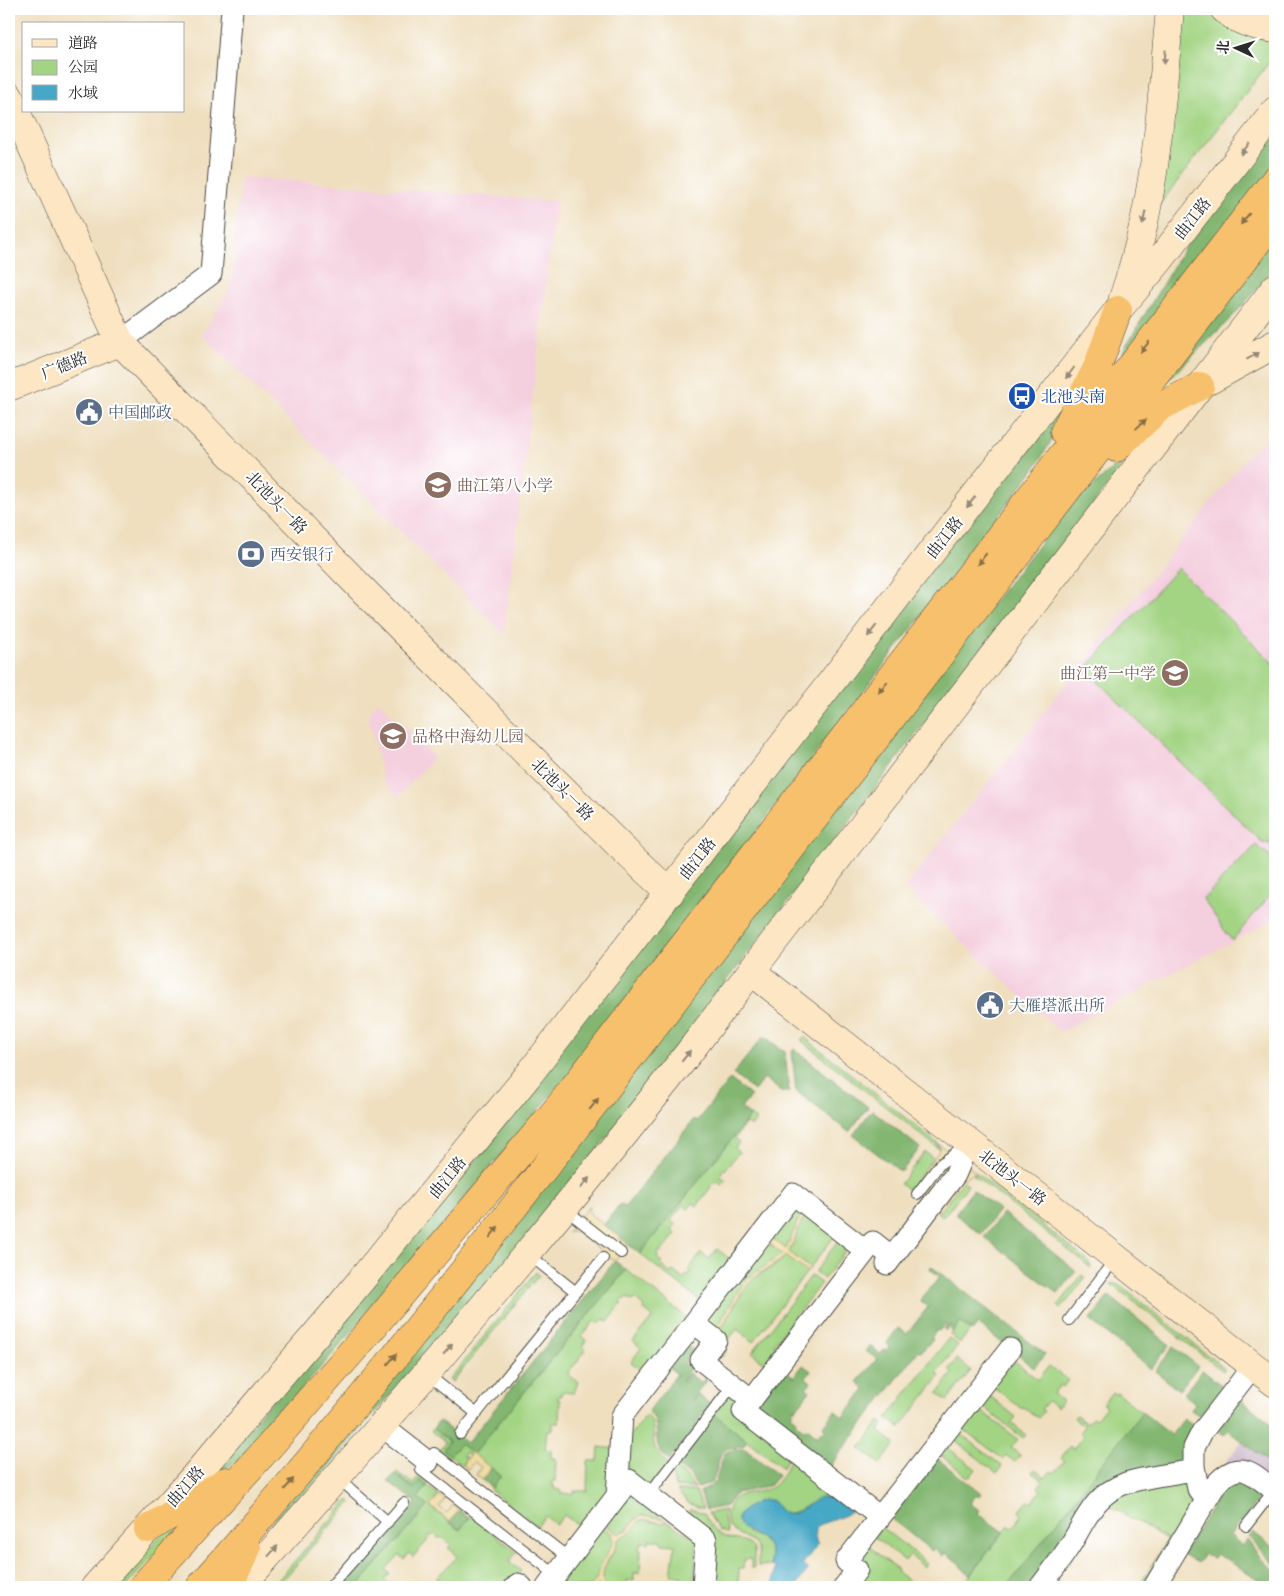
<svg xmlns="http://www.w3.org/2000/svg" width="1284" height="1596" font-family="'Libre Caslon Text','Noto Serif SC',serif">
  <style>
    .built { fill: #f4cfde }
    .industrial { fill: #d0bdce }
    .green { fill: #a3d483; stroke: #678057 }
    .forest { fill: #82b671; stroke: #56704e }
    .sand { fill: #eeda9e; stroke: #8c8264 }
    .water { fill: #46a8c6; stroke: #386a78 }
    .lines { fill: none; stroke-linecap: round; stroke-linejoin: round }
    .lane-casing { stroke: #484641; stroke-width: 12 }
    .street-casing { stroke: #484641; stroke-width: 23 }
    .secondary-casing { stroke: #484641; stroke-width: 29 }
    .highway-casing { stroke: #484641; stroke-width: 29 }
    .lane { stroke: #fff; stroke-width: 10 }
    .street { stroke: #fff; stroke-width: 21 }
    .secondary { stroke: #fce6c4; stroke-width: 28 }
    .highway { stroke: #f7c06c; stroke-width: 28 }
    .oneway { fill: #948878 }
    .oneway2 { fill: #876e48 }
    .labels { text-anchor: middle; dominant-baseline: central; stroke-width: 4; stroke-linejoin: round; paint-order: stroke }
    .street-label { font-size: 16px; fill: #2b2b2b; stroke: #fff }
    .transit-label { font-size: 16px; fill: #164399; stroke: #fff; text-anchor: start }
    .service-label { font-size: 16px; fill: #4e5e75; stroke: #fff; text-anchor: start }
    .education-label { font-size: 16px; fill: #785e54; stroke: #fff; text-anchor: start }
  </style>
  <rect width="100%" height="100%" fill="#fff"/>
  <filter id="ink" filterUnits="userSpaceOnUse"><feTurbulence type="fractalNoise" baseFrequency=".02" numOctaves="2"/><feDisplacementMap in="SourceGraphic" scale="10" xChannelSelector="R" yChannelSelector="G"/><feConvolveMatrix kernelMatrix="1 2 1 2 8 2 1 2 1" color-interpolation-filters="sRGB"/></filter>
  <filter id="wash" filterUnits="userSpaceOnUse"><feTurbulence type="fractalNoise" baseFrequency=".0096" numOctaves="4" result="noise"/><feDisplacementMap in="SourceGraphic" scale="20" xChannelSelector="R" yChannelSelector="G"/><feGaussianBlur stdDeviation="1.12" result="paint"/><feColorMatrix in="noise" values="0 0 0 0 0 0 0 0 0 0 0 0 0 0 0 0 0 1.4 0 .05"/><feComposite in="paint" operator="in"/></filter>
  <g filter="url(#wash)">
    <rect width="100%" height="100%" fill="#efdfbf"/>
    <path class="built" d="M 241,177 L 556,201 L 504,634 L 202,335 L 231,287 Z
      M 1275,427 L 1275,919 L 1060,1032 L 904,888 L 1246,458 Z
      M 378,701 L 434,757 L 398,797 L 383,781 L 368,715 Z"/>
    <path class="industrial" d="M 1242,1441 L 1275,1467 L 1275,1482 L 1222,1467 Z"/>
    <path class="green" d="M 1176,9 L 1214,9 L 1275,38 L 1275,55 L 1153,213 Z
      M 1178,568 L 1275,665 L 1275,845 L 1262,842 L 1085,669 Z
      M 1256,845 L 1275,861 L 1275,889 L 1232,941 L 1203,899 Z
      M 804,1037 L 936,1142 L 939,1149 L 801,1040 Z
      M 750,1116 L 756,1120 L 751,1127 L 746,1123 L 735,1138 L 739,1142 L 735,1148 L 739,1152 L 725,1170 L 723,1169 L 721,1171 L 723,1173 L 720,1176 L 726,1180 L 722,1185 L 716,1181 L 713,1184 L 712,1184 L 710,1186 L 711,1187 L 697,1206 L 693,1203 L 688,1209 L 683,1205 L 671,1220 L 676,1225 L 672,1230 L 676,1234 L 661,1252 L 660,1251 L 658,1254 L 659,1255 L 657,1258 L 662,1263 L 660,1265 L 670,1273 L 673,1271 L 683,1279 L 686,1275 L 690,1274 L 691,1272 L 689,1269 L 701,1253 L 709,1259 L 717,1249 L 734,1262 L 703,1303 L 640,1254 Z
      M 925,1152 L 933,1158 L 909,1190 L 900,1184 Z
      M 971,1173 L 978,1174 L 1074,1250 L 1089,1262 L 1091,1268 Z
      M 963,1181 L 968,1185 L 943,1217 L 938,1213 Z
      M 795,1200 L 804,1207 L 786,1249 L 768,1235 Z
      M 807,1209 L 837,1233 L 810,1268 L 789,1252 Z
      M 842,1236 L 853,1256 L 846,1250 L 824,1279 L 815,1272 Z
      M 764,1240 L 783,1254 L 748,1278 L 740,1288 L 714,1333 L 700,1322 Z
      M 786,1256 L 807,1272 L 753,1342 L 737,1329 L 723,1347 L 727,1350 L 722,1357 L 716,1353 L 717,1336 L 744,1289 L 752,1279 L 779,1263 Z
      M 626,1270 L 690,1320 L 648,1375 L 631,1362 L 641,1348 L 633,1341 L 653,1317 L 643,1309 L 644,1307 L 635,1299 L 632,1301 L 627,1297 L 624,1300 L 623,1299 L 621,1302 L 622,1303 L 608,1322 L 604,1319 L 599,1324 L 594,1321 L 582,1336 L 587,1340 L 582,1346 L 586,1350 L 572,1368 L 571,1367 L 568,1374 L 578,1382 L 574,1393 L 561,1392 L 561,1396 L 558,1396 L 558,1400 L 560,1400 L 559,1423 L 553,1423 L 553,1430 L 547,1430 L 545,1449 L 551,1450 L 551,1458 L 556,1458 L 555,1481 L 553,1481 L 552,1485 L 554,1485 L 554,1489 L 561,1490 L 561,1493 L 574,1494 L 574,1491 L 587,1491 L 588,1461 L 598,1461 L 599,1447 L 616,1449 L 613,1494 L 585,1530 L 564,1515 L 556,1525 L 545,1516 L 537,1526 L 490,1490 L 501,1476 L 473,1454 Z
      M 536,1272 L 539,1275 L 452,1382 L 449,1380 Z
      M 1082,1275 L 1085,1278 L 1061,1309 L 1058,1306 Z
      M 811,1276 L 821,1283 L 774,1344 L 781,1350 L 769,1366 L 752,1353 Z
      M 1111,1284 L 1117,1284 L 1132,1295 L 1225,1369 L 1223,1371 Z
      M 960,1322 L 970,1330 L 960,1343 L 950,1335 Z
      M 949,1338 L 958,1345 L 937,1373 L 940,1376 L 900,1428 L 887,1418 Z
      M 1011,1358 L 1038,1380 L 1049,1366 L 1068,1380 L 1063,1387 L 1060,1385 L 1053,1394 L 1062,1401 L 1057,1408 L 1048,1401 L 1041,1409 L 1044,1411 L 1038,1418 L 1024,1407 L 1022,1409 L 991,1385 Z
      M 957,1359 L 971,1370 L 947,1401 L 938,1393 L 953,1373 L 949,1370 Z
      M 985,1392 L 1016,1417 L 1011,1423 L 1026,1435 L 1023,1438 L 977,1402 Z
      M 1112,1392 L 1115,1394 L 1117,1393 L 1142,1412 L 1007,1587 L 967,1587 L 969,1584 L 965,1582 L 1009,1525 L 1012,1528 L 1022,1515 L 1019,1512 L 1028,1501 L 1031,1503 L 1041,1491 L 1038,1487 L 1043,1481 L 1032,1472 L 1035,1469 L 1045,1478 L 1051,1471 L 1054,1473 L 1064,1461 L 1061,1458 L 1070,1446 L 1073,1449 L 1083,1436 L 1080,1433 L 1085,1426 L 1074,1418 L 1076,1415 L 1087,1423 L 1092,1417 L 1096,1419 L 1106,1407 L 1103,1404 Z
      M 730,1394 L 739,1401 L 733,1409 L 872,1517 L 826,1497 C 814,1498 794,1519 784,1513 C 780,1511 776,1505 773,1501 C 761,1497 746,1507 739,1517 L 748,1533 L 760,1538 L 768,1546 L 771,1557 L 771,1566 L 758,1566 C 758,1561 759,1555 758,1550 C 752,1532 718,1538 729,1507 C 735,1488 758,1496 772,1487 C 781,1480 786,1469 791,1458 L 788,1456 L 783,1468 L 714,1415 Z
      M 975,1406 L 1018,1439 L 1011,1448 L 1021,1456 L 1015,1462 L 1006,1455 L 1003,1459 L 959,1426 Z
      M 646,1415 C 657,1422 651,1437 655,1448 C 658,1454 663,1459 667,1464 L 648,1489 L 628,1474 L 625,1442 Z
      M 880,1421 L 884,1424 L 879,1431 L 895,1444 L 880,1464 L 860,1448 Z
      M 433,1429 L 449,1441 L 450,1455 L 460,1444 L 471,1452 L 469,1455 L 465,1452 L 463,1456 L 466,1458 L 462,1465 L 451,1456 L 449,1458 L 439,1450 L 445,1442 L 431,1431 Z
      M 956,1430 L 1002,1466 L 997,1473 L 951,1437 Z
      M 944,1445 L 976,1469 L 969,1478 L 938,1453 Z
      M 673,1468 L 686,1476 L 695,1488 L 675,1487 L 671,1471 Z
      M 397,1472 L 413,1484 L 419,1476 L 429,1483 L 427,1486 L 439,1495 L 430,1507 L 459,1530 L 471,1516 L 517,1552 L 509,1562 L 521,1571 L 506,1587 L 446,1587 L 436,1578 L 458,1556 L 448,1548 L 451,1545 L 441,1537 L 439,1539 L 434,1534 L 431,1537 L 429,1536 L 427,1538 L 428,1540 L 413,1557 L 409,1553 L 404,1559 L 399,1555 L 386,1569 L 390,1574 L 385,1579 L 389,1583 L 385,1587 L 357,1587 L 428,1506 L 418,1498 L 427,1485 L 414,1488 L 395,1474 Z
      M 1185,1481 L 1194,1500 L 1145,1587 L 1139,1587 L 1167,1539 L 1105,1503 L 1122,1492 Z
      M 631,1488 L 664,1519 L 643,1515 L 636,1518 L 624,1532 L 616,1534 L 604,1523 Z
      M 677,1491 L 696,1491 L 703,1509 L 688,1503 Z
      M 348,1500 L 351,1502 L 277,1587 L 272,1587 Z
      M 691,1509 L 704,1513 C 709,1523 714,1532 725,1537 C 737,1542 744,1537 754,1549 L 754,1568 L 751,1568 L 751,1559 L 744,1559 L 743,1569 L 739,1569 L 738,1587 L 709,1587 L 712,1539 L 684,1518 Z
      M 725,1510 L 724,1518 L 728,1534 L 719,1530 L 708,1513 Z
      M 188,1518 L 125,1587 L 112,1587 L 163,1533 Z
      M 640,1519 L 660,1523 L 667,1522 L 697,1539 L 694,1587 L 681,1587 L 681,1576 L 671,1575 L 675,1545 L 662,1544 L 661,1540 L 649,1540 L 649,1543 L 642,1542 L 641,1546 L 639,1547 L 639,1550 L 641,1550 L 640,1573 L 634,1573 L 634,1581 L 627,1580 L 627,1587 L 604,1587 C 599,1560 615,1560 618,1539 L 631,1532 Z
      M 602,1526 L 611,1533 L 614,1540 L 597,1578 L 590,1587 L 551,1587 Z
      M 881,1527 L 927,1563 L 924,1567 L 910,1555 L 905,1561 L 874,1537 Z
      M 867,1545 L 898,1570 L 897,1572 L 912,1583 L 909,1587 L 853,1587 L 858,1558 Z"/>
    <path class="forest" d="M 1275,131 L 1275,165 L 1126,357 L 1122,353 L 1183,250 Z
      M 1275,232 L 1275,268 L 1233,316 L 1161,387 Z
      M 1062,407 L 1067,414 L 1035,468 L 573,1069 L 359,1324 L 240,1459 L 214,1477 L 211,1476 L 1059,408 Z
      M 1127,456 L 1130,456 L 565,1192 L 258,1548 L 273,1520 L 1067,509 Z
      M 764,1036 L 785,1052 L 789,1092 L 782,1092 L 764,1078 L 754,1091 L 733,1074 Z
      M 794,1049 L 868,1107 L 849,1132 L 796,1091 L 792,1052 Z
      M 730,1079 L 751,1096 L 741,1108 L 750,1116 L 640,1254 L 604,1225 L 620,1204 L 625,1207 L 694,1119 L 697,1121 Z
      M 872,1110 L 920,1148 L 901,1172 L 853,1135 Z
      M 973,1190 L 999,1210 L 981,1234 L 955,1214 Z
      M 1003,1213 L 1076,1271 L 1058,1294 L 984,1237 Z
      M 615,1261 L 626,1270 L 473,1454 L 460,1444 L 450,1455 L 443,1450 L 449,1441 L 433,1429 L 439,1421 L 467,1443 Z
      M 931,1266 L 1045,1354 L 1034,1368 L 978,1324 L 972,1331 L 960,1322 L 953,1332 L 950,1329 L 952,1326 L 951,1325 L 946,1331 L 944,1329 L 947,1325 L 945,1324 L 939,1331 L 937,1330 L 931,1338 L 933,1339 L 921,1352 L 919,1350 L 828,1469 L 751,1410 L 783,1368 L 794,1377 L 803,1365 L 811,1371 L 806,1378 L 811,1382 L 806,1388 L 810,1391 L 796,1409 L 794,1408 L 791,1416 L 797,1420 L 795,1423 L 805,1430 L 807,1428 L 817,1436 L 821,1432 L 824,1432 L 825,1429 L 823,1426 L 835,1411 L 843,1417 L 865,1389 L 857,1382 L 877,1359 L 866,1351 L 870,1346 L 880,1354 L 884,1350 L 887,1350 L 889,1347 L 886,1344 L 898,1328 L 907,1334 L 928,1307 L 920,1300 L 940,1277 L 930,1269 Z
      M 1109,1296 L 1170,1345 L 1151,1369 L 1090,1320 Z
      M 684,1343 L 693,1350 L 683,1364 L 685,1365 L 695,1352 L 700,1355 L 681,1381 L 682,1382 L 689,1373 L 701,1383 L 707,1375 L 709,1377 L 692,1399 L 693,1400 L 697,1394 L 710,1404 L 722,1388 L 724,1389 L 696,1423 L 698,1425 L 669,1461 C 666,1458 661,1454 659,1449 C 654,1436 661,1421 648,1412 L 677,1374 L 667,1366 Z
      M 1174,1347 L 1198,1366 L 1179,1390 L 1155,1371 Z
      M 1202,1370 L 1226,1389 L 1203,1418 L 1191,1410 L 1195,1403 L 1184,1394 Z
      M 1239,1398 L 1275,1427 L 1275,1467 L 1228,1430 L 1224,1435 L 1215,1428 Z
      M 1142,1412 L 1171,1435 L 1184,1419 L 1196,1428 L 1183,1463 L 1129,1475 L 1032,1587 L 1007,1587 Z
      M 714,1414 L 747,1440 L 743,1446 C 711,1447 723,1464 711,1483 L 698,1488 L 689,1474 L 675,1465 Z
      M 734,1449 L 745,1449 L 778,1475 L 770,1485 L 765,1487 L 736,1493 L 726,1506 L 706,1510 L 700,1491 C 722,1485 716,1470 725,1453 Z
      M 935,1457 L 981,1493 L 979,1496 L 976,1494 L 970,1503 L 979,1510 L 977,1513 L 1003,1532 L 970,1575 L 960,1566 L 961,1565 L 946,1553 L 943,1556 L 934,1549 L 932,1551 L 889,1517 Z
      M 491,1468 L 501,1476 L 492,1488 L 482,1480 Z
      M 395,1474 L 413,1488 L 420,1480 L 427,1486 L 418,1498 L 428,1506 L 357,1587 L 341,1587 L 416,1503 L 388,1481 Z
      M 1242,1477 L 1262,1493 L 1262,1495 L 1242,1523 L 1240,1522 L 1230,1535 L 1242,1546 L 1247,1540 L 1261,1558 L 1275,1571 L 1275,1587 L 1265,1587 L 1267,1584 L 1217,1554 L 1213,1559 L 1204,1554 L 1198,1563 L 1183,1554 L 1221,1491 Z
      M 459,1510 L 469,1518 L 460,1530 L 450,1522 Z
      M 1253,1532 L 1275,1549 L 1275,1565 L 1249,1538 Z"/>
    <path class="sand" d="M 936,1142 L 978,1174 L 974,1173 L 968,1175 L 938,1213 L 936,1182 L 922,1200 L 909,1190 L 939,1151 L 939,1145 Z
      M 590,1205 L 588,1210 L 591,1215 L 628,1244 L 615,1261 L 576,1231 L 572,1231 L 568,1233 Z
      M 804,1207 L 807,1209 L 789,1252 L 810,1268 L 807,1272 L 786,1256 C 776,1265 763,1270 753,1279 C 740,1291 727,1319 717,1336 L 714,1333 L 740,1288 L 748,1278 L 782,1254 L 764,1239 L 768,1235 L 786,1249 Z
      M 471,1452 L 491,1468 L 482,1480 L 476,1475 L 481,1467 L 474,1462 L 468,1469 L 462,1465 Z
      M 439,1495 L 445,1499 L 439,1507 L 447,1513 L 453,1505 L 459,1510 L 450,1522 L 430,1506 Z
      M 643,1515 L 664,1519 L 667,1522 C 657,1524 649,1518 640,1520 L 631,1532 L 618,1539 C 614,1560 599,1560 604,1587 L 600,1587 L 598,1584 L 595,1587 L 590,1587 L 597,1578 L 601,1565 L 613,1542 L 611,1533 L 602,1526 L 604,1523 L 617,1534 L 628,1530 L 639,1516 Z"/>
    <path class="water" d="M 820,1497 L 826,1497 L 840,1503 L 849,1503 L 855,1508 C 850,1512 844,1516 838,1518 C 825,1524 807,1523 818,1544 L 802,1565 L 808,1570 L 795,1587 L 773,1587 L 775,1567 L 771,1566 C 771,1557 771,1548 764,1541 C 754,1531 719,1526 751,1505 C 759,1501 765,1498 773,1501 C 776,1505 780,1511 784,1513 C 793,1519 812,1501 820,1497 Z"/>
  </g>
  <g filter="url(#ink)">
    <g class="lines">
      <defs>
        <path id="lane" d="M 917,1194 L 940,1164 L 963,1148
          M 565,1209 L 621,1253
          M 528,1254 L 576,1292
          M 1069,1320 L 1115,1259
          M 427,1374 L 477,1414
          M 460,1434 L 603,1258
          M 338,1478 L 388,1522
          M 648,1495 L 733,1385
          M 1246,1526 L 1274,1490
          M 556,1575 L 421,1470 L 434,1453 L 569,1558
          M 330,1587 L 404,1503"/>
        <path id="street" d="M 120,342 L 211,274 L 232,9
          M 887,1264 L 955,1175 L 969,1142
          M 752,1400 L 701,1360 L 716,1340 L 694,1323 L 793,1194 L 866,1251
          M 382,1426 L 428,1462
          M 617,1496 L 622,1416 L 694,1323
          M 1206,1499 L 1198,1489 L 1194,1466 L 1194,1448 L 1202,1432 L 1253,1366
          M 880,1517 L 743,1411 L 873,1242 L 892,1257
          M 515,1587 L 518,1584 L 522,1587
          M 547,1587 L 629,1480 L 706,1540 L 703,1587
          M 844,1587 L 857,1570 L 846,1561 L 1010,1349
          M 1040,1587 C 1050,1574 1060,1561 1069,1547 C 1086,1520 1093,1495 1126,1483 C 1148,1476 1172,1474 1194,1470
          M 1154,1587 L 1216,1484 C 1240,1457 1253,1474 1275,1491"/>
        <path id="secondary" d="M 1224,9 C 1237,21 1257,27 1275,29
          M 9,96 L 120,342 L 369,596 L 626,852 L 670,893
          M 1123,298 C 1156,205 1161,106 1170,9
          M 1210,380 L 1275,344
          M 9,387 L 120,342
          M 751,971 L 1275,1383
          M 95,1587 L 192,1479 L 340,1306 L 527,1077 L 1118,310 L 1159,261 L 1275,111
          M 240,1587 C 394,1414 544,1238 687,1055 L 1275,288"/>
        <path id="highway" d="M 1064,432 L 1097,368 L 1118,310
          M 1116,448 L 1160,407 L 1200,386
          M 148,1529 L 226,1481
          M 142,1587 L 267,1449 L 367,1334 L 561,1104 L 1275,180
          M 200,1587 C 376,1389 537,1178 699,968 C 892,718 1083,469 1275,219
          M 228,1587 L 247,1548"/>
      </defs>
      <use href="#lane" class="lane-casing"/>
      <use href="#street" class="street-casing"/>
      <use href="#secondary" class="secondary-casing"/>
      <use href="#highway" class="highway-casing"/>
      <use href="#lane" class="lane"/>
      <use href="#street" class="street"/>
      <use href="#secondary" class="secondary"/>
      <use href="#highway" class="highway"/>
    </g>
    <defs><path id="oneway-solid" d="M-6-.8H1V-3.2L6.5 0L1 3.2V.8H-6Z" transform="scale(1.25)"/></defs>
    <g class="oneway">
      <use href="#oneway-solid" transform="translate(1165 57) rotate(95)"/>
      <use href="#oneway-solid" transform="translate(1245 149) rotate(128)"/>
      <use href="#oneway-solid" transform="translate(1144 218) rotate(103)"/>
      <use href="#oneway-solid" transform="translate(1253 356) rotate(-29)"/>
      <use href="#oneway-solid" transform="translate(1070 373) rotate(127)"/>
      <use href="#oneway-solid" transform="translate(971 502) rotate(128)"/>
      <use href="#oneway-solid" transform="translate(872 631) rotate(128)"/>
      <use href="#oneway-solid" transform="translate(686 1056) rotate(-52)"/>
      <use href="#oneway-solid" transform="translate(585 1183) rotate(-51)"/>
      <use href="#oneway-solid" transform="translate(448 1349) rotate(-50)"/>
      <use href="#oneway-solid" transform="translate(273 1551) rotate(-48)"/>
    </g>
    <g class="oneway2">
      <use href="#oneway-solid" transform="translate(1245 219) rotate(128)"/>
      <use href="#oneway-solid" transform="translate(1145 347) rotate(128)"/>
      <use href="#oneway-solid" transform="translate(1141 424) rotate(-43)"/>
      <use href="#oneway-solid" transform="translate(982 559) rotate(128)"/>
      <use href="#oneway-solid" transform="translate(883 687) rotate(128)"/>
      <use href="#oneway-solid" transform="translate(594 1104) rotate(-52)"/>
      <use href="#oneway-solid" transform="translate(494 1232) rotate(-52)"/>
      <use href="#oneway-solid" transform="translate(392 1359) rotate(-51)"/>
      <use href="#oneway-solid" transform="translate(289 1484) rotate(-50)"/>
    </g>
  </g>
  <defs>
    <symbol id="bus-disc" viewBox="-11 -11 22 22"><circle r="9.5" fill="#1a4fb4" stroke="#fff"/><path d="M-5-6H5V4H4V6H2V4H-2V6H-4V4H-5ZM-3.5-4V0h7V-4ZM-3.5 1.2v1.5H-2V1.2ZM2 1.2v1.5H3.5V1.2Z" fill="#fff"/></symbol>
    <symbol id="civic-disc" viewBox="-11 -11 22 22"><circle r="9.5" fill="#5c6f8a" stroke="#fff"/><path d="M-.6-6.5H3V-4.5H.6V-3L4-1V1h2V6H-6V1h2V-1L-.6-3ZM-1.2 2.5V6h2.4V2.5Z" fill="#fff"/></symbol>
    <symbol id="school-disc" viewBox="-11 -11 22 22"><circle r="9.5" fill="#8d6e63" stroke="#fff"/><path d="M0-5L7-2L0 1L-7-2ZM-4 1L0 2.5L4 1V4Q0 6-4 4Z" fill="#fff"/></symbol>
    <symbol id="bank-disc" viewBox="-11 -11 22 22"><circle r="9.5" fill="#5c6f8a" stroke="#fff"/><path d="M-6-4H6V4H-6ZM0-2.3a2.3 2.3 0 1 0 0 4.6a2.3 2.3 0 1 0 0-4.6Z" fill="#fff"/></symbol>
  </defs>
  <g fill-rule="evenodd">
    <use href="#bus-disc" x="1006" y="380" width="32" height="32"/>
    <use href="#civic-disc" x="73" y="396" width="32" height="32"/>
    <use href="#school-disc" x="422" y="469" width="32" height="32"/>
    <use href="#bank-disc" x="235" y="538" width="32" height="32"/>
    <use href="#school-disc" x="1159" y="657" width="32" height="32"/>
    <use href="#school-disc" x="377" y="720" width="32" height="32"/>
    <use href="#civic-disc" x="974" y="989" width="32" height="32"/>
  </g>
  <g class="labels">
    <g class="street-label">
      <text transform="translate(1192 218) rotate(-52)">曲江路</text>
      <text transform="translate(64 365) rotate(-22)">广德路</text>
      <text transform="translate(277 502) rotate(46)">北池头一路</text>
      <text transform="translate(944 537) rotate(-52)">曲江路</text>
      <text transform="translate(563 789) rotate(45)">北池头一路</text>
      <text transform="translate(697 858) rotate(-52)">曲江路</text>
      <text transform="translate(447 1177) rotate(-51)">曲江路</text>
      <text transform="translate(1013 1177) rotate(38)">北池头一路</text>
      <text transform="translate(185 1486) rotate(-49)">曲江路</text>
    </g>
    <g class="transit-label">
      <text x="1041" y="396">北池头南</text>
    </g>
    <g class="service-label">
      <text x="108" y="412">中国邮政</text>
      <text x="270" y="554">西安银行</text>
      <text x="1009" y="1005">大雁塔派出所</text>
    </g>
    <g class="education-label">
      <text x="457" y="485">曲江第八小学</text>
      <text x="1156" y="673" text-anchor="end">曲江第一中学</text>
      <text x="412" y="736">品格中海幼儿园</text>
    </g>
  </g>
  <rect width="1284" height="1596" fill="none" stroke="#fff" stroke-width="30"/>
  <rect x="22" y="22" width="162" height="90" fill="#ffffff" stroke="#aaaaaa"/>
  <rect x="32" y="39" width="25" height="8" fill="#fce6c4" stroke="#aaaaaa"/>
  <text x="68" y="48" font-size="15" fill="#2b2b2b">道路</text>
  <rect x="32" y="60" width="25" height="15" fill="#a3d483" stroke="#aaaaaa"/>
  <text x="68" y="72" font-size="15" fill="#2b2b2b">公园</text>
  <rect x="32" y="85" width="25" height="15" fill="#46a8c6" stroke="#aaaaaa"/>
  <text x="68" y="98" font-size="15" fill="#2b2b2b">水域</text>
  <g transform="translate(1236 48) rotate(274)" stroke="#ffffff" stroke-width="4" paint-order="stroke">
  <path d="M0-4L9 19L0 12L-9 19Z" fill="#2b2b2b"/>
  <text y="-8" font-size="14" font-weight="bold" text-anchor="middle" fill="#2b2b2b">北</text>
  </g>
</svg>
